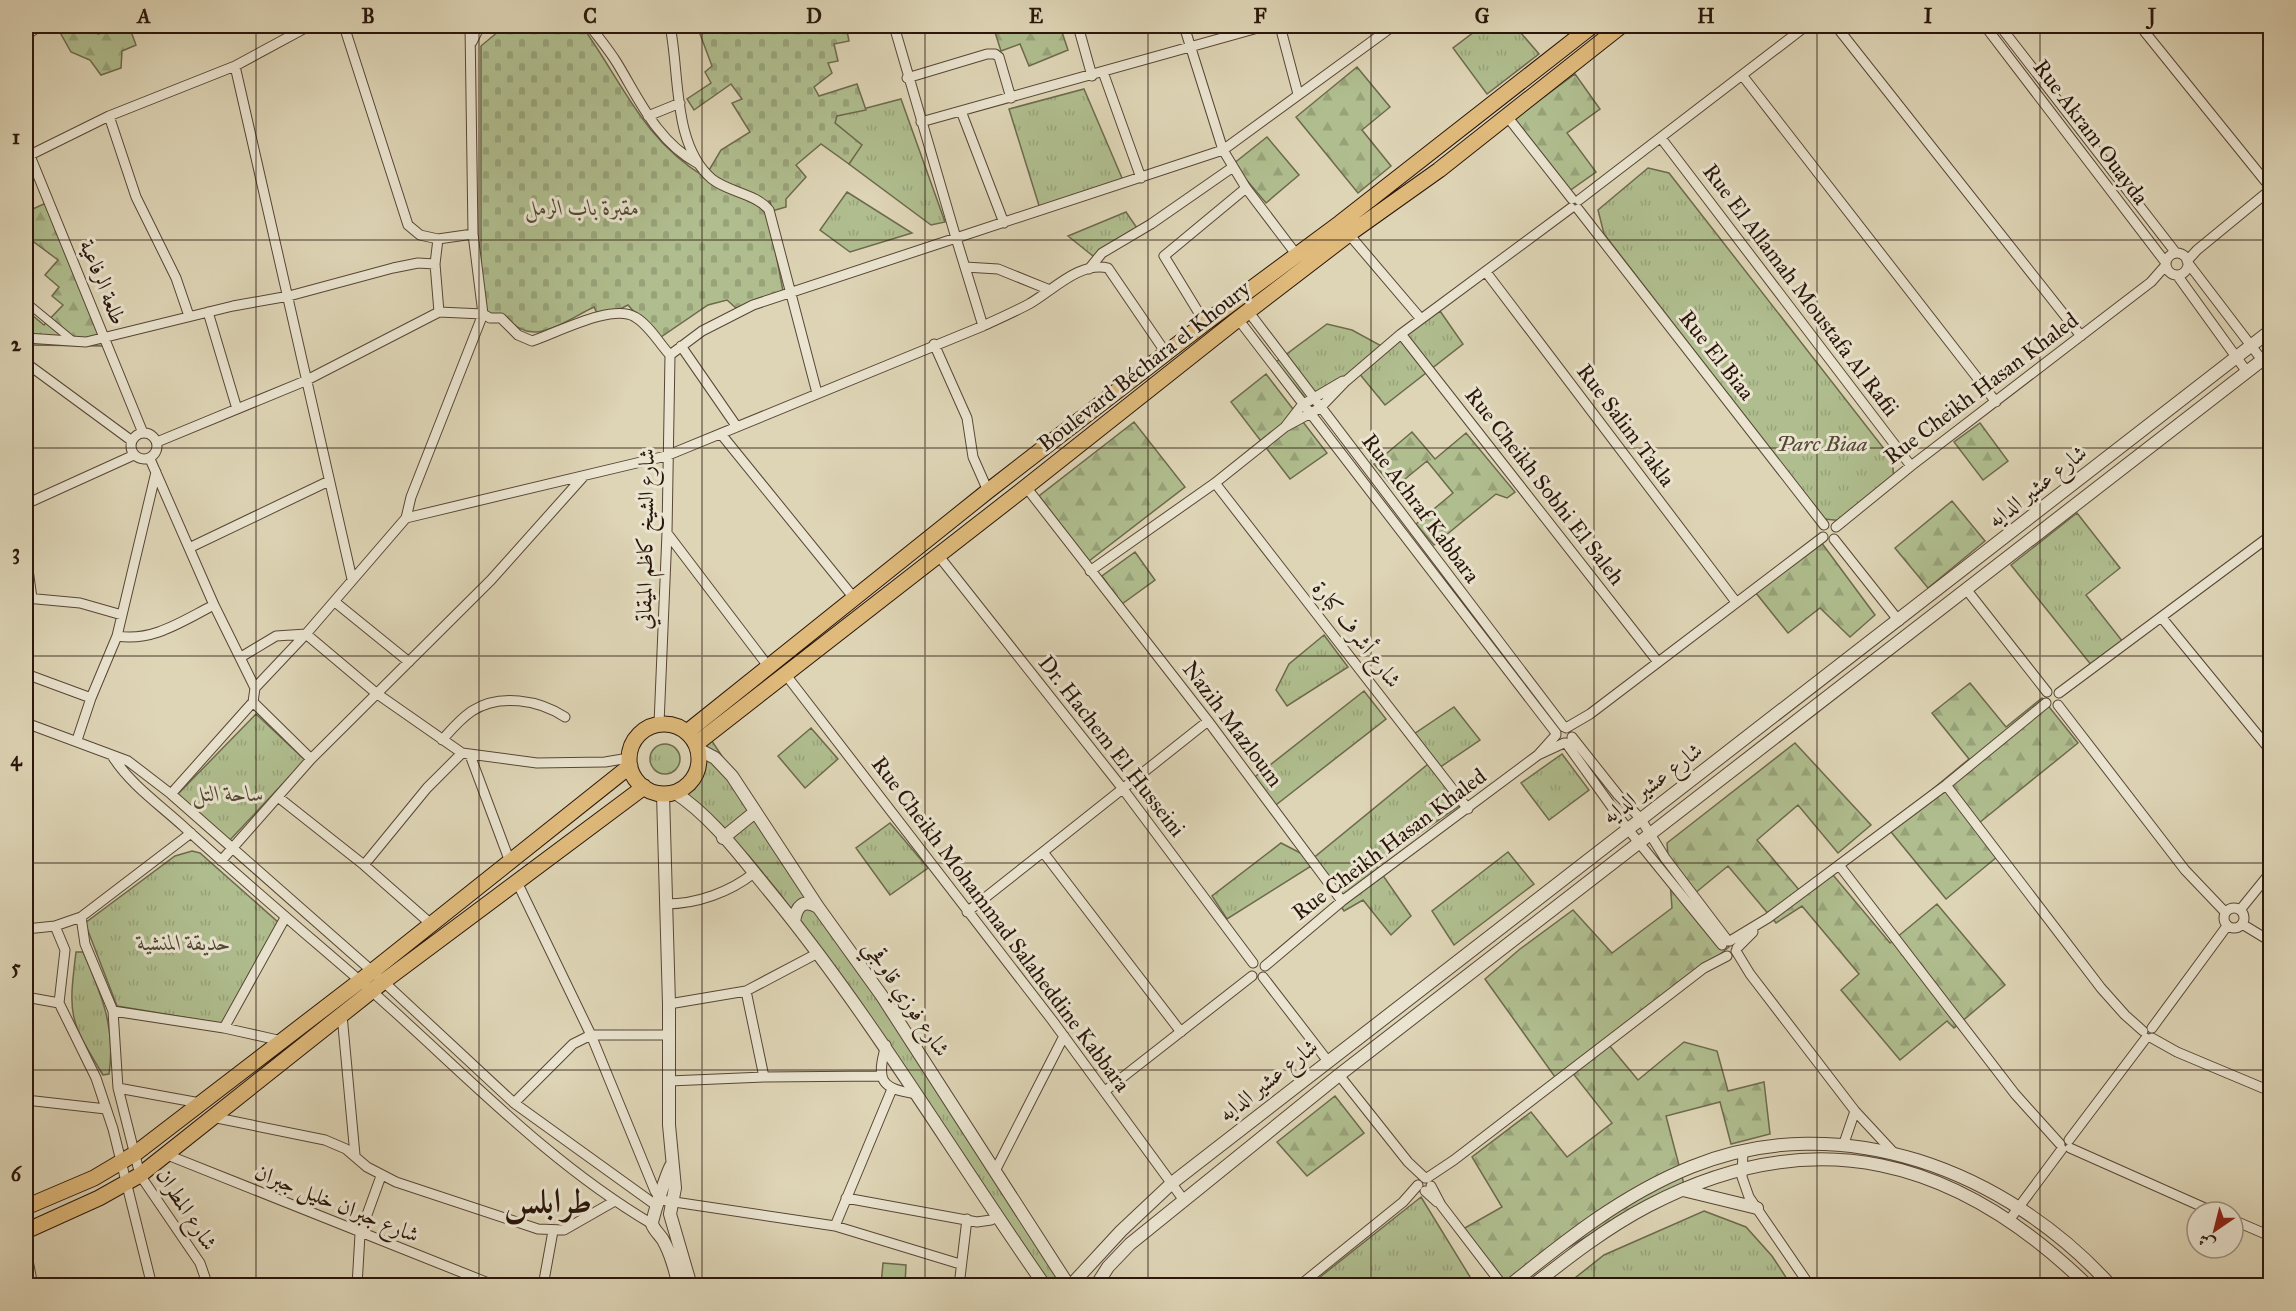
<svg xmlns="http://www.w3.org/2000/svg" width="2296" height="1311" font-family="'IM FELL Great Primer',Amiri,serif">
  <style>
    .grass { fill: url(#grass-tufts); stroke: #6d6a4d; stroke-width: 1.5 }
    .forest { fill: url(#forest-firs); stroke: #6d6a4d; stroke-width: 1.5 }
    .cemetery { fill: url(#cemetery-stones); stroke: #6d6a4d; stroke-width: 1.5 }
    .pitch { fill: #b0be8f; stroke: #6d6a4d; stroke-width: 1.5 }
    .lines { fill: none; stroke-linecap: round; stroke-linejoin: round }
    .pedestrian-casing { stroke: #574636; stroke-width: 9 }
    .minor-casing { stroke: #574636; stroke-width: 11 }
    .tertiary-casing { stroke: #574636; stroke-width: 14 }
    .trunk-casing { stroke: #2a160b; stroke-width: 17 }
    .pedestrian { stroke: #eae4d0; stroke-width: 7 }
    .minor { stroke: #eae4d0; stroke-width: 9 }
    .tertiary { stroke: #eae4d0; stroke-width: 12 }
    .trunk { stroke: #dfba7b; stroke-width: 15 }
    .grid { fill: none; stroke: #2a160b; stroke-width: 1.5; stroke-opacity: 0.55 }
    .labels { text-anchor: middle; dominant-baseline: central; stroke-width: 6; stroke-linejoin: round; paint-order: stroke }
    .street-label { font-size: 22px; fill: #2a160b; stroke: #eae4d0 }
    .park-label { font-size: 22px; font-style: italic; fill: #524833; stroke: #eae4d0 }
    .town-label { font-size: 34px; font-weight: bold; fill: #2a160b; stroke: #eae4d0 }
    .neatline { fill: none; stroke: #2a160b; stroke-width: 2 }
    .grid-label { font-size: 20px; text-anchor: middle; font-weight: bold; fill: #2a160b }
  </style>
  <defs>
    <pattern id="grass-tufts" width="24" height="20" patternUnits="userSpaceOnUse" patternTransform="scale(1.5)"><rect width="24" height="20" fill="#b0be8f"/><path d="M3 7l-1-3M5 7V3M7 7l1-3M15 17l-1-3M17 17v-4M19 17l1-3" fill="none" stroke="#98a37a"/></pattern>
    <pattern id="forest-firs" width="22" height="20" patternUnits="userSpaceOnUse" patternTransform="scale(1.5)"><rect width="22" height="20" fill="#b0be8f"/><path d="M5 1l3.5 6h-7zM16 11l3.5 6h-7z" fill="#98a37a"/></pattern>
    <pattern id="cemetery-stones" width="16" height="16" patternUnits="userSpaceOnUse" patternTransform="scale(1.5)"><rect width="16" height="16" fill="#b0be8f"/><path d="M2 7V4a2 2 0 0 1 4 0v3zM10 15v-3a2 2 0 0 1 4 0v3z" fill="#98a37a"/></pattern>
  </defs>
  <rect width="100%" height="100%" fill="#ded5b6"/>
  <filter id="stains"><feTurbulence type="fractalNoise" baseFrequency=".00333" numOctaves="4"/><feColorMatrix values="0 0 0 0 .2 0 0 0 0 .09 0 0 0 0 .02 0 0 0 .5 -.17"/></filter>
  <radialGradient id="worn" r=".72"><stop offset=".6" stop-color="#630" stop-opacity="0"/><stop offset="1" stop-color="#630" stop-opacity=".3"/></radialGradient>
  <path class="grass" d="M 1482,26 L 1515,26 L 1539,54 L 1487,94 L 1453,48 Z
    M 1084,89 L 1125,185 L 1041,212 L 1009,109 Z
    M 901,99 L 945,222 L 931,225 L 849,164 L 861,145 L 835,123 L 836,116 Z
    M 1648,168 L 1669,173 L 1892,459 L 1894,479 L 1844,521 L 1824,519 L 1604,234 L 1598,210 Z
    M 847,192 L 912,233 L 850,252 L 820,230 Z
    M 1126,212 L 1137,228 L 1093,256 L 1068,236 Z
    M 1440,311 L 1463,344 L 1385,405 L 1358,372 L 1312,406 L 1276,362 L 1327,324 L 1352,330 L 1383,347 Z
    M 2077,513 L 2120,568 L 2086,595 L 2123,642 L 2092,666 L 2011,565 Z
    M 1324,635 L 1348,667 L 1287,706 L 1276,690 L 1289,664 Z
    M 1364,691 L 1386,719 L 1272,808 L 1251,780 Z
    M 1454,707 L 1480,740 L 1436,770 L 1459,806 L 1375,864 L 1411,916 L 1391,935 L 1363,900 L 1344,911 L 1311,866 L 1227,919 L 1212,896 L 1281,843 L 1312,859 L 1428,764 L 1411,736 Z
    M 256,714 L 305,760 L 229,841 L 177,795 Z
    M 811,728 L 838,759 L 805,788 L 778,756 Z
    M 704,729 L 1072,1285 L 1040,1285 L 781,895 L 749,856 L 682,792 L 692,776 Z
    M650 759a15 15 0 1 1 30 0a15 15 0 1 1-30 0Z
    M 1562,754 L 1589,790 L 1549,820 L 1521,783 Z
    M 890,823 L 928,868 L 890,895 L 856,848 Z
    M 192,851 L 200,853 L 279,923 L 224,1024 L 117,1006 L 85,923 L 175,856 Z
    M 1508,852 L 1534,884 L 1454,945 L 1432,911 Z
    M 76,952 L 83,952 C 101,993 116,1028 109,1074 L 103,1075 C 69,1019 68,1017 76,952 Z
    M 1421,1197 L 1475,1285 L 1310,1285 Z
    M 1704,1211 L 1746,1227 L 1772,1256 L 1791,1285 L 1566,1285 L 1604,1255 Z"/>
  <path class="forest" d="M 59,26 L 93,26 L 98,34 L 119,26 L 129,26 L 136,45 L 122,51 L 121,68 L 101,75 L 90,60 L 71,52 L 57,27 Z
    M 993,26 L 1060,26 L 1068,50 L 1029,66 L 1020,44 L 1001,51 Z
    M 1357,67 L 1390,107 L 1362,130 L 1391,166 L 1358,193 L 1296,117 Z
    M 1575,74 L 1600,109 L 1567,133 L 1596,172 L 1565,194 L 1511,121 Z
    M 1267,137 L 1299,175 L 1266,203 L 1233,164 Z
    M 46,203 L 104,346 L 27,345 L 31,333 L 26,327 L 26,310 L 44,325 L 63,305 L 52,296 L 59,287 L 45,275 L 58,260 L 26,236 L 26,212 Z
    M 1266,374 L 1327,453 L 1290,479 L 1231,402 Z
    M 1134,422 L 1185,487 L 1089,561 L 1039,496 Z
    M 1980,423 L 2008,461 L 1983,480 L 1954,442 Z
    M 1412,432 L 1435,459 L 1466,433 L 1515,492 L 1507,498 L 1496,494 L 1434,545 L 1416,524 L 1453,493 L 1427,461 L 1394,488 L 1374,464 Z
    M 1952,501 L 1985,541 L 1928,588 L 1895,548 Z
    M 1821,542 L 1875,615 L 1850,637 L 1820,608 L 1788,633 L 1756,593 Z
    M 1135,552 L 1155,580 L 1122,604 L 1102,576 Z
    M 1970,683 L 2006,727 L 2042,698 L 2078,743 L 1974,827 L 1997,857 L 1946,899 L 1887,827 L 1969,759 L 1932,713 Z
    M 1795,743 L 1871,825 L 1838,853 L 1798,805 L 1757,840 L 1800,891 L 1828,869 L 1890,943 L 1937,904 L 2005,985 L 1954,1028 L 1947,1021 L 1900,1060 L 1841,990 L 1859,974 L 1802,906 L 1776,923 L 1728,866 L 1689,898 L 1729,947 L 1609,1045 L 1638,1080 L 1684,1042 L 1717,1051 L 1728,1091 L 1764,1082 L 1770,1134 L 1731,1144 L 1720,1102 L 1666,1116 L 1685,1188 L 1612,1222 L 1503,1285 L 1463,1229 L 1502,1207 L 1472,1157 L 1531,1112 L 1567,1157 L 1612,1123 L 1568,1067 L 1555,1077 L 1485,979 L 1520,949 L 1573,910 L 1612,953 L 1672,908 L 1667,843 Z
    M 1335,1096 L 1364,1133 L 1307,1176 L 1277,1142 Z"/>
  <path class="cemetery" d="M 505,26 L 582,26 C 623,83 642,139 705,177 L 721,150 L 750,132 L 732,103 L 742,99 L 731,84 L 694,110 L 687,99 L 711,83 L 705,72 L 712,66 L 697,26 L 846,26 L 849,41 L 834,44 L 838,61 L 828,63 L 832,73 L 814,87 L 819,96 L 857,84 L 866,110 L 837,116 L 835,123 L 862,145 L 849,164 L 821,144 L 796,165 L 806,177 L 786,199 L 786,207 L 772,211 L 770,201 L 766,202 L 783,291 L 737,309 L 727,300 L 708,305 L 658,339 L 628,305 L 600,319 L 594,307 C 566,320 531,350 507,317 L 481,321 L 481,46 Z"/>
  <path class="pitch" d="M 883,1263 L 906,1265 L 905,1285 L 881,1285 Z"/>
  <g class="lines">
    <defs>
      <path id="pedestrian" d="M 26,302 L 72,340"/>
      <path id="minor" d="M 344,26 L 408,225 L 420,235 L 438,239
        M 470,26 L 473,234
        M 590,26 C 599,38 609,50 617,63 C 640,101 657,141 697,163
        M 670,26 C 680,73 672,145 712,179 C 728,192 757,194 769,210 L 817,393
        M 1078,26 L 1092,76
        M 1184,26 L 1223,150 L 1246,188 L 1296,254
        M 1280,26 L 1298,94
        M 1836,26 L 2081,336
        M 1985,26 L 2166,263
        M 2000,26 L 2176,253
        M 2140,26 L 2270,187
        M 26,36 L 39,26
        M 472,42 L 480,26
        M 235,66 L 352,579
        M 1103,72 L 1141,178
        M 1742,75 L 1996,402
        M 907,78 L 987,54 L 995,54 L 999,57 L 1011,98
        M 961,111 L 1004,223
        M 1506,115 L 1572,199
        M 109,116 L 136,197 L 176,278 L 189,316
        M 648,116 L 680,103
        M 921,122 L 1265,26
        M 1661,138 L 1911,466
        M 26,146 L 143,433
        M 26,157 L 109,116 L 235,66 L 309,26
        M 1579,200 L 1806,26
        M 1578,209 L 1824,525
        M 1347,232 L 1421,319
        M2166 264a11 11 0 1 1 22 0a11 11 0 1 1-22 0Z
        M 2187,261 L 2197,250 L 2270,190
        M 2188,263 L 2262,360
        M 965,267 L 998,269 L 1050,290
        M 1089,269 L 1102,253 L 1151,224 L 1233,167
        M 1486,272 L 1736,602
        M 2177,275 L 2247,372
        M 1248,311 L 1564,727
        M 208,312 L 237,409
        M 1238,319 L 1556,733
        M 1205,323 L 1164,256 L 1246,188
        M 983,326 L 956,238 L 1223,150 L 1393,26
        M 1401,334 L 1658,662
        M 26,338 L 86,342 L 233,306 L 289,296 L 393,268 L 418,263 L 435,264
        M 934,344 L 967,418 L 973,457 L 988,491
        M 681,346 L 737,427
        M 670,355 L 702,331 L 753,305 L 956,238 L 894,26
        M 26,363 L 132,441
        M 1285,427 L 1320,408 L 1346,381 L 1401,334 L 1571,208
        M131 446a13 13 0 1 1 26 0a13 13 0 1 1-26 0Z
        M 721,434 L 854,598
        M 157,442 L 305,381 L 439,312
        M 150,459 L 214,605 L 255,688 L 253,702 L 311,759
        M 1215,483 L 1468,809
        M 1026,487 L 1208,721 L 1342,901
        M 26,504 L 134,455
        M 406,518 L 411,497 L 483,314 L 473,234 L 438,239 L 435,264 L 439,312 L 483,314 L 490,318 L 501,318 L 518,335 L 532,341 C 557,333 612,303 635,317 C 649,325 659,343 670,355
        M 1836,527 L 1911,466 L 2151,282 L 2166,265
        M 667,533 L 768,666
        M 1834,539 L 1899,621
        M 189,548 L 329,481
        M 26,555 L 32,598
        M 938,555 L 1123,789 L 1253,963
        M 1090,571 L 1215,483 L 1285,427 L 1302,405 L 1343,381
        M 1966,589 L 2047,692
        M 26,598 L 80,603 L 122,615
        M 335,602 L 409,662
        M 2162,618 L 2270,750
        M 117,636 C 153,642 182,621 214,605
        M 241,657 L 276,636 L 306,634 L 376,693 L 462,753 L 537,763 L 605,762 L 629,758
        M 26,674 L 91,698
        M 786,675 L 1052,1020 L 1183,1199
        M 255,688 L 306,634 L 406,518 L 666,456 L 983,326 C 998,319 1014,312 1029,304 C 1052,291 1080,261 1108,268 L 1166,353
        M 2059,693 L 2270,536
        M 2058,705 L 2185,870 L 2225,912
        M 26,723 L 128,761 L 171,794 L 372,971 L 514,1103 L 657,1206
        M 659,724 L 667,533 L 670,355
        M 1566,728 L 1590,714 L 1823,537
        M 1572,737 L 1618,795 L 1640,818 L 1665,858 L 1728,941
        M 77,740 L 91,698 L 117,636 L 156,472
        M 442,740 C 451,730 460,719 472,711 C 499,693 539,700 565,717
        M 1566,743 L 1627,828 L 1722,945
        M 470,755 L 510,862
        M 1538,755 L 1564,743
        M 113,757 C 130,784 160,805 184,827 C 241,879 300,929 359,980 C 455,1063 542,1159 652,1224
        M 1946,785 L 2101,988 L 2125,1015 L 2143,1031
        M 171,794 L 253,702
        M 278,797 L 364,865 L 431,924
        M 221,861 L 311,759 L 491,580 L 583,477
        M 364,865 L 427,788 L 462,753
        M 1839,865 L 2015,1094 L 2060,1144
        M 517,882 L 591,1035 L 655,1191 L 661,1200 L 835,1226 L 960,1264
        M 666,904 C 697,904 730,892 754,873
        M2224 918a10 10 0 1 1 20 0a10 10 0 1 1-20 0Z
        M 2240,910 L 2270,873
        M 967,912 L 1043,852
        M 81,917 L 85,944 L 113,1011 L 118,1088 L 140,1175 L 200,1263 L 208,1286
        M 2242,924 L 2270,941
        M 55,926 L 65,950 L 59,1003 L 96,1078 L 113,1129 L 152,1286
        M 26,929 L 55,926 L 81,917 L 191,833
        M 1730,941 L 1768,918 L 1946,785 L 2046,703
        M 1737,948 L 1753,932
        M 1736,951 L 1750,974 L 1855,1111 L 1894,1153
        M 1265,966 L 1342,901 L 1538,755 L 1556,735
        M 1263,977 L 1327,1060
        M 746,991 L 764,1077
        M 26,997 L 59,1003
        M 669,1004 L 746,991 L 818,953
        M 113,1011 L 224,1028 L 282,1041
        M 342,1015 L 355,1155
        M 224,1028 L 285,918
        M 2152,1028 L 2227,926
        M 1181,1032 L 1043,852 L 1208,721
        M 2152,1038 L 2177,1052 L 2270,1091
        M 886,1045 C 876,1080 880,1089 917,1094
        M 1339,1075 L 1408,1162 L 1425,1178
        M 669,1081 L 764,1077 L 881,1076
        M 118,1088 L 200,1103
        M 1105,1091 L 1252,976
        M 26,1100 L 106,1109
        M 514,1103 L 573,1044 L 591,1035 L 669,1035
        M 212,1117 L 325,1140 L 346,1149 L 367,1167 L 396,1182 L 538,1229 L 564,1230 L 613,1202
        M 2069,1140 L 2146,1038
        M 1843,1146 L 1855,1111
        M 2070,1148 L 2214,1212
        M 1743,1151 L 1742,1177 L 1749,1197 L 1810,1286
        M 165,1154 L 496,1286
        M 995,1171 L 1064,1036
        M 1427,1178 L 1454,1160 L 1704,968 L 1727,956
        M 1431,1186 L 1441,1205 L 1503,1286
        M 1425,1191 L 1437,1202
        M 846,1198 L 977,1222 L 991,1220 L 998,1216
        M 2010,1219 L 2062,1149
        M 2233,1220 L 2270,1236
        M 835,1226 L 892,1089
        M 26,1250 L 33,1286
        M 357,1286 L 360,1234 L 381,1176
        M 543,1286 L 553,1231
        M 959,1286 L 967,1219
        M 1299,1286 L 1403,1202 L 1418,1185"/>
      <path id="tertiary" d="M 698,749 L 715,758 L 732,776 L 818,907 L 882,996 L 1067,1283
        M 674,792 C 714,818 744,861 774,897 C 874,1020 954,1156 1045,1286
        M 663,794 L 669,1004 L 669,1125 L 675,1188 L 670,1214 L 691,1286
        M 723,838 L 755,812
        M 794,922 C 796,907 803,898 818,907
        M 671,1166 C 668,1170 651,1221 652,1224 C 654,1230 660,1235 663,1240 C 671,1254 675,1270 679,1286
        M 1683,1190 L 1757,1208
        M 1073,1283 L 1121,1231 L 1172,1183 L 2270,331
        M 1096,1286 L 1108,1267 L 1130,1244 L 1339,1075 L 2270,354
        M 1509,1286 C 1566,1240 1622,1195 1691,1167 C 1841,1106 2007,1171 2111,1286
        M 1532,1286 C 1569,1257 1606,1228 1648,1206 C 1814,1119 1957,1158 2088,1286"/>
      <path id="trunk" d="M629 759a35 35 0 1 1 70 0a35 35 0 1 1-70 0Z
        M 687,732 L 988,491 L 1205,323 L 1340,223 L 1592,26
        M 696,744 L 1026,487 L 1238,319 L 1349,234 L 1439,170 L 1621,26
        M 26,1207 L 94,1178 L 136,1153 L 360,981 L 630,766
        M 26,1231 L 99,1198 L 140,1175 L 383,982 L 644,787"/>
    </defs>
    <use href="#pedestrian" class="pedestrian-casing"/>
    <use href="#minor" class="minor-casing"/>
    <use href="#tertiary" class="tertiary-casing"/>
    <use href="#trunk" class="trunk-casing"/>
    <use href="#pedestrian" class="pedestrian"/>
    <use href="#minor" class="minor"/>
    <use href="#tertiary" class="tertiary"/>
    <use href="#trunk" class="trunk"/>
  </g>
  <path class="grid" d="M 256,26 L 256,1286M 479,26 L 479,1286M 702,26 L 702,1286M 925,26 L 925,1286M 1148,26 L 1148,1286M 1371,26 L 1371,1286M 1594,26 L 1594,1286M 1817,26 L 1817,1286M 2040,26 L 2040,1286M 26,240 L 2270,240M 26,448 L 2270,448M 26,656 L 2270,656M 26,863 L 2270,863M 26,1070 L 2270,1070"/>
  <g class="labels">
    <g class="street-label">
      <text transform="translate(2091 132) rotate(53)">Rue Akram Ouayda</text>
      <text transform="translate(103 282) rotate(68)">طلعة الرفاعية</text>
      <text transform="translate(1801 290) rotate(53)">Rue El Allamah Moustafa Al Rafii</text>
      <text transform="translate(1717 355) rotate(52)">Rue El Biaa</text>
      <text transform="translate(1144 366) rotate(-38)">Boulevard Béchara el Khoury</text>
      <text transform="translate(1981 388) rotate(-37)">Rue Cheikh Hasan Khaled</text>
      <text transform="translate(1626 425) rotate(53)">Rue Salim Takla</text>
      <text transform="translate(1545 486) rotate(52)">Rue Cheikh Sobhi El Saleh</text>
      <text transform="translate(2037 486) rotate(-38)">شارع عشير الدايه</text>
      <text transform="translate(1421 508) rotate(53)">Rue Achraf Kabbara</text>
      <text transform="translate(645 539) rotate(-89)">شارع الشيخ كاظم الميقاتي</text>
      <text transform="translate(1357 634) rotate(52)">شارع أشرف كبارة</text>
      <text transform="translate(1233 724) rotate(53)">Nazih Mazloum</text>
      <text transform="translate(1112 746) rotate(52)">Dr. Hachem El Husseini</text>
      <text transform="translate(1652 783) rotate(-37)">شارع عشير الدايه</text>
      <text transform="translate(1389 844) rotate(-37)">Rue Cheikh Hasan Khaled</text>
      <text transform="translate(1001 924) rotate(53)">Rue Cheikh Mohammad Salaheddine Kabbara</text>
      <text transform="translate(907 998) rotate(56)">شارع فوزي قاوقجي</text>
      <text transform="translate(1268 1080) rotate(-38)">شارع عشير الدايه</text>
      <text transform="translate(337 1203) rotate(22)">شارع جبران خليل جبران</text>
      <text transform="translate(187 1209) rotate(57)">شارع المطران</text>
    </g>
    <g class="park-label">
      <text x="582" y="207">مقبرة باب الرمل</text>
      <text x="1822" y="443">Parc Biaa</text>
      <text x="228" y="793">ساحة التل</text>
      <text x="184" y="942">حديقة المنشية</text>
    </g>
    <g class="town-label">
      <text x="548" y="1200">طرابلس</text>
    </g>
  </g>
  <rect width="2296" height="1311" fill="none" stroke="#ded5b6" stroke-width="66"/>
  <g transform="translate(2215 1230) rotate(215)"><circle r="28" fill="#eae4d0" stroke="#9d9281" stroke-width="1.5"/>
  <path d="M0-4.5L10 22L0 15L-10 22Z" fill="#8f2418"/>
  <text y="-9" font-size="16" font-weight="bold" text-anchor="middle" fill="#2a160b">ش</text>
  </g>
  <rect x="33" y="33" width="2230" height="1245" class="neatline"/>
  <g class="grid-label">
    <text x="144" y="23">A</text>
    <text x="368" y="23">B</text>
    <text x="590" y="23">C</text>
    <text x="814" y="23">D</text>
    <text x="1036" y="23">E</text>
    <text x="1260" y="23">F</text>
    <text x="1482" y="23">G</text>
    <text x="1706" y="23">H</text>
    <text x="1928" y="23">I</text>
    <text x="2152" y="23">J</text>
    <text x="16" y="144">1</text>
    <text x="16" y="351">2</text>
    <text x="16" y="559">3</text>
    <text x="16" y="766">4</text>
    <text x="16" y="974">5</text>
    <text x="16" y="1181">6</text>
  </g>
  <rect width="100%" height="100%" filter="url(#stains)"/>
  <rect width="100%" height="100%" fill="url(#worn)"/>
</svg>
